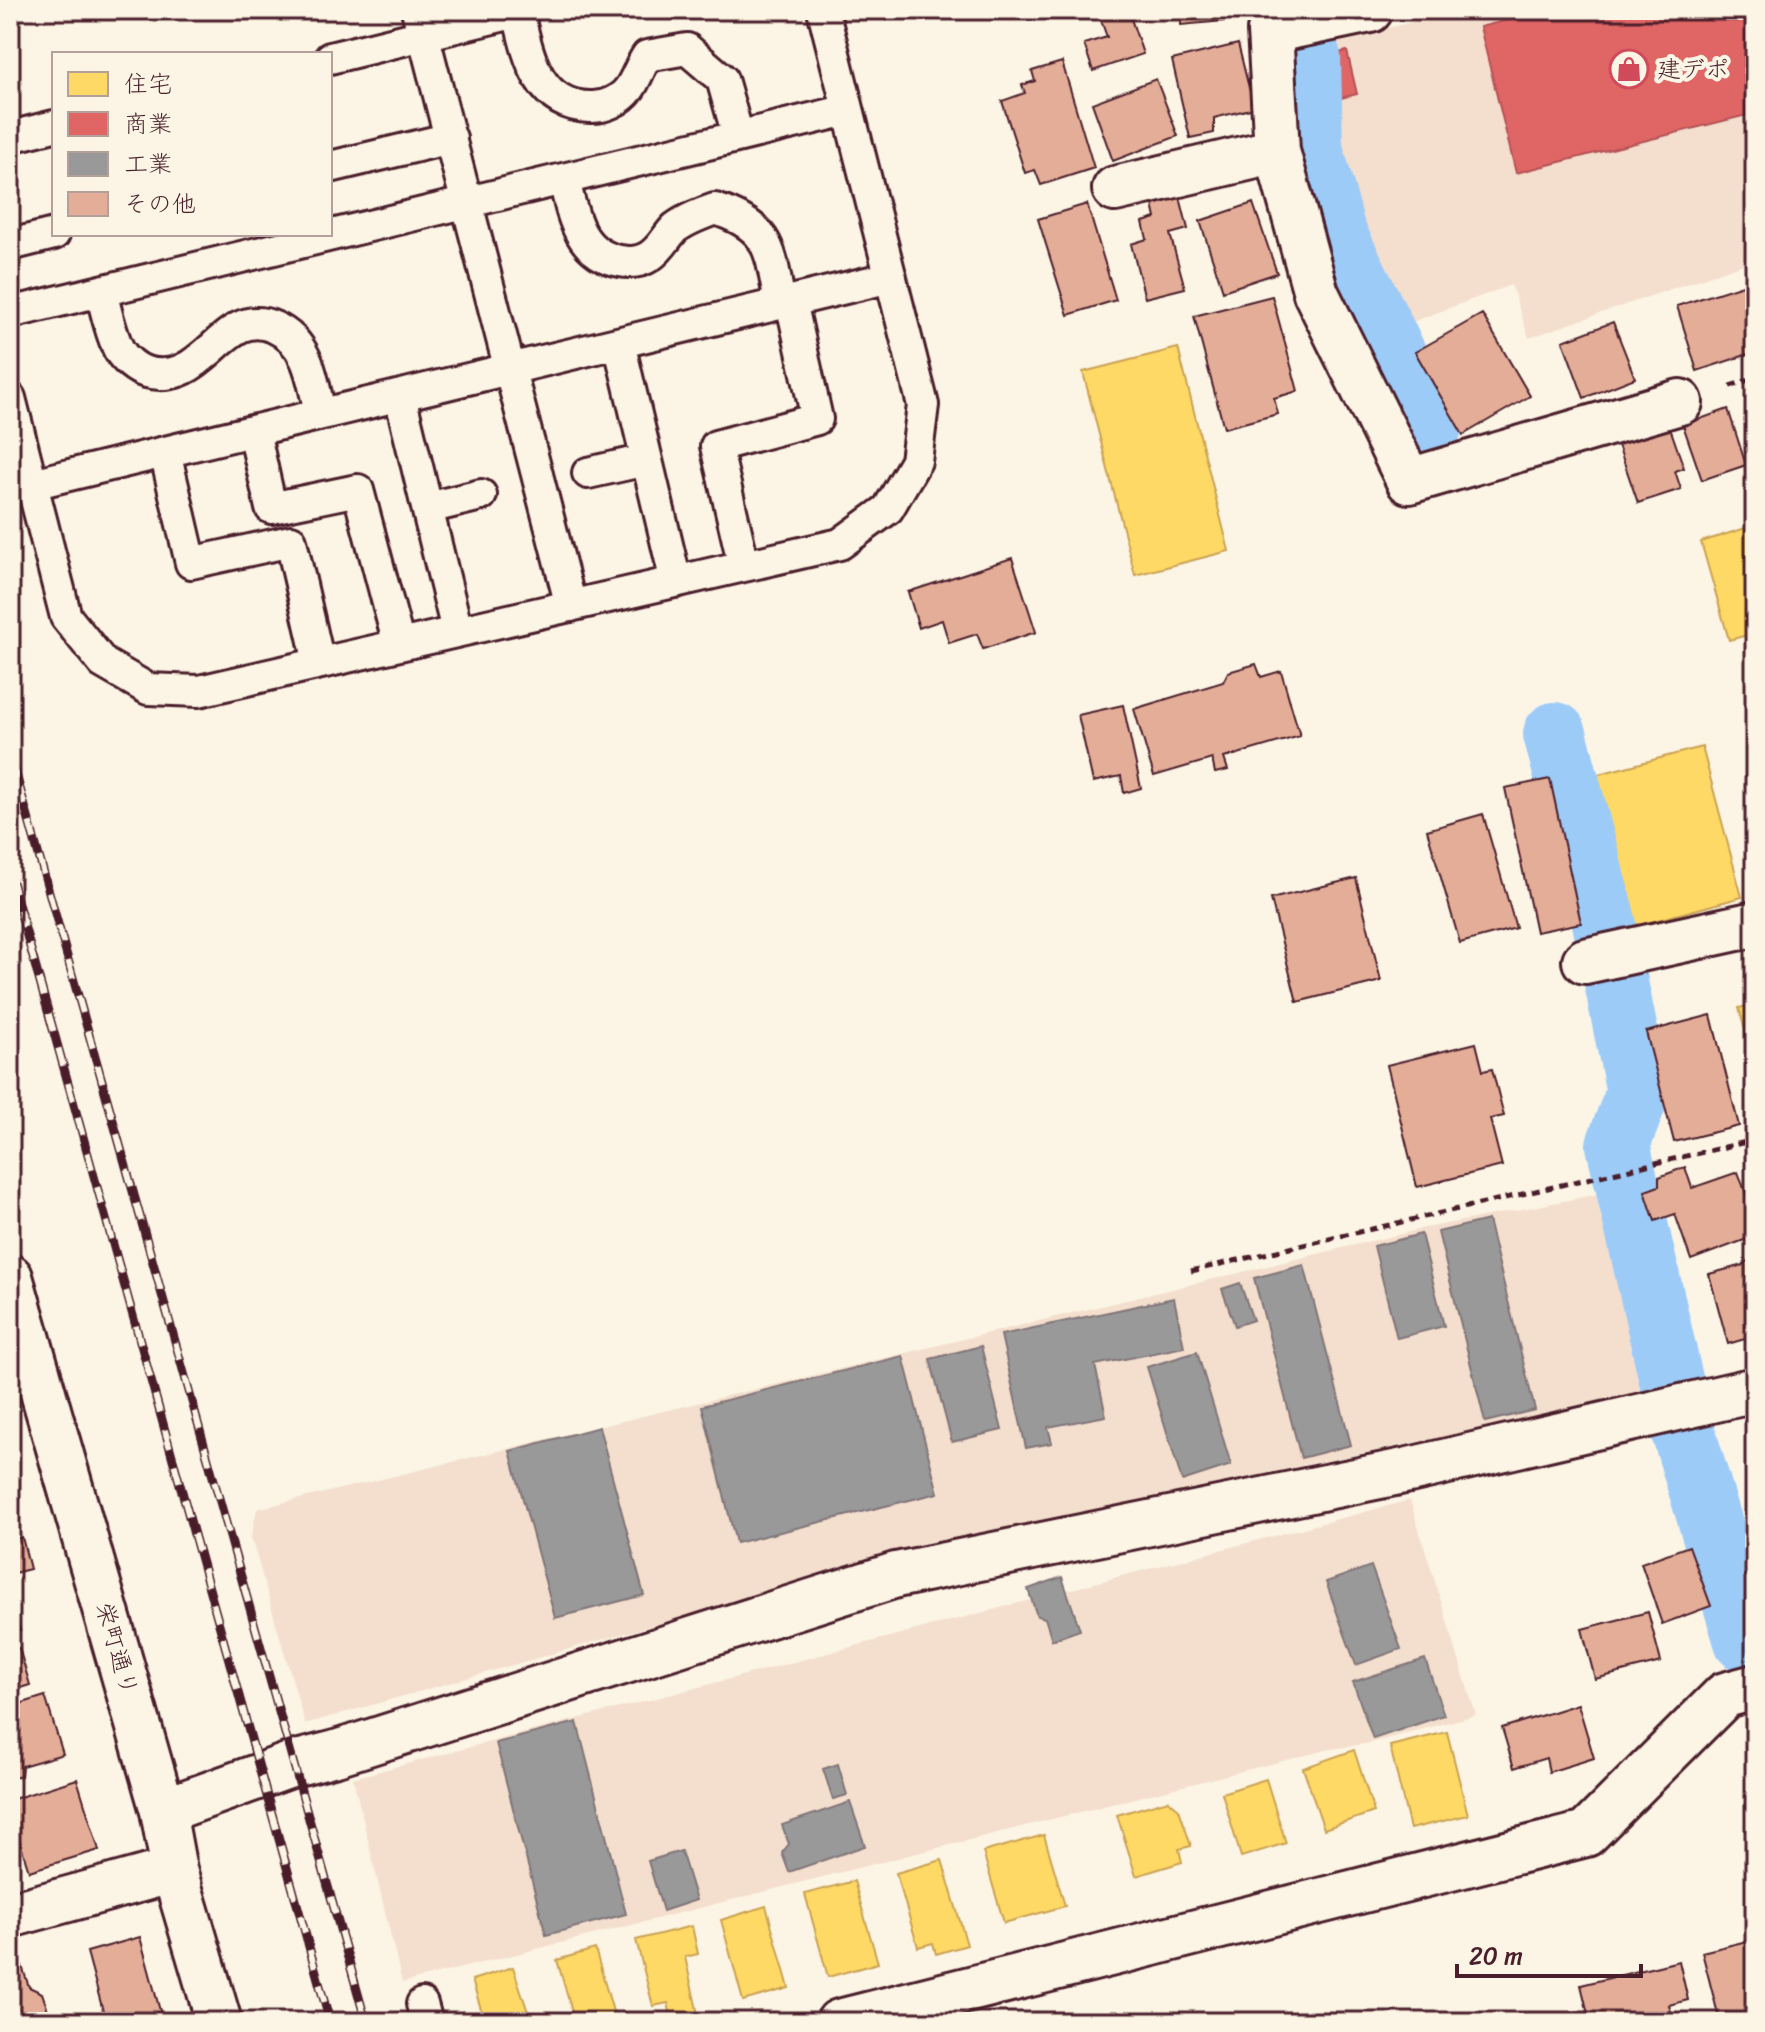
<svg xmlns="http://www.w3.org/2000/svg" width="1765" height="2032" font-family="Sriracha,'Klee One',sans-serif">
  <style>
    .built { fill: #f4dfce }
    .homes { fill: #ffd966; stroke: #c9a154; stroke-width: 2 }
    .shops { fill: #e06666; stroke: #b35154; stroke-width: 2 }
    .industry { fill: #999; stroke: #817478; stroke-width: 2 }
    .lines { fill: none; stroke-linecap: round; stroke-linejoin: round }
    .canal { stroke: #9dcbf8; stroke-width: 64 }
    .building { fill: #e3ad98; stroke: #4a1f2b; stroke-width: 2 }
    .service-casing { stroke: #4a1f2b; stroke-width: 36 }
    .minor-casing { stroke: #4a1f2b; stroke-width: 50 }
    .path { stroke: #4a1f2b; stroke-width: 5; stroke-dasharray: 8 6; stroke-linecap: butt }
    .service { stroke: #fcf5e5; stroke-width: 30 }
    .minor { stroke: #fcf5e5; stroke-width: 44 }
    .rail-casing { stroke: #4a1f2b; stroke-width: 9 }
    .rail { stroke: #fcf5e5; stroke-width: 6; stroke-dasharray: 18; stroke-linecap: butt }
    .labels { text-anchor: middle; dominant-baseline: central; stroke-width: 8; stroke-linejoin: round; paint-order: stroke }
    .poi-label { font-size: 24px; fill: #4a1f2b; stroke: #fcf5e5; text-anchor: start }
    .street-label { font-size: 24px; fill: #4a1f2b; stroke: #fcf5e5 }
  </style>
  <rect width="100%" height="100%" fill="#fcf5e5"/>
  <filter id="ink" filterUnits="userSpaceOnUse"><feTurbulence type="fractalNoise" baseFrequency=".0125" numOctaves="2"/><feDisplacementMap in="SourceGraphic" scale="16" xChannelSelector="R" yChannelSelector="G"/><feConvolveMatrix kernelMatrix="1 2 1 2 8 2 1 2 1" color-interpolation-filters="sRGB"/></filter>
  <g filter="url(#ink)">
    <path class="built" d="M 1461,10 L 1755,10 L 1755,260 L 1529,338 L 1511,285 L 1396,328 L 1365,265 L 1333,158 L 1319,45 Z
      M 1609,1192 L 1648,1378 L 1643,1395 L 971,1535 L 305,1724 L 251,1537 L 257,1509 L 1425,1228 Z
      M 1410,1500 L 1476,1715 L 1371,1743 L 1326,1750 L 402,1983 L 353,1778 Z"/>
    <path class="homes" d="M 1178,348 L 1229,551 L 1135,575 L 1083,372 Z
      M 1755,525 L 1755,633 L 1729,640 L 1701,542 Z
      M 1702,747 L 1742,897 L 1621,930 L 1580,779 Z
      M 1755,1004 L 1755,1067 L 1739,1008 Z
      M 1447,1732 L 1468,1815 L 1410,1829 L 1390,1746 Z
      M 1354,1750 L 1374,1812 L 1324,1829 L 1303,1768 Z
      M 1266,1779 L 1286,1843 L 1241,1857 L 1222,1793 Z
      M 1168,1800 L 1179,1809 L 1191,1846 L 1179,1849 L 1182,1862 L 1136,1876 L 1117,1815 Z
      M 1044,1835 L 1065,1906 L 1004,1923 L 983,1852 Z
      M 942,1860 L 967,1945 L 936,1954 L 933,1943 L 918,1947 L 896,1873 Z
      M 854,1881 L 878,1963 L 828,1977 L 805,1894 Z
      M 766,1906 L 789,1988 L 743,2001 L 721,1920 Z
      M 692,1926 L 698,1954 L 685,1957 L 698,2014 L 672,2021 L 668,2003 L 653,2006 L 636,1940 Z
      M 595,1949 L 616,2022 L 575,2022 L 557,1960 Z
      M 513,1967 L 527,2009 L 537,2022 L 485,2022 L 472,1980 Z"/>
    <path class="shops" d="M 1548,10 L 1755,10 L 1755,113 L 1516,173 L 1480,27 Z
      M 1347,51 L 1357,94 L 1333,100 L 1323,57 Z
      M 1337,169 L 1342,190 L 1328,193 L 1323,173 Z"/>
    <path class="industry" d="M 1488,1220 L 1535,1410 L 1485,1422 L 1438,1232 Z
      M 1421,1234 L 1444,1326 L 1397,1338 L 1374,1246 Z
      M 1304,1265 L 1351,1445 L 1301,1458 L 1254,1278 Z
      M 1240,1283 L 1253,1320 L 1235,1326 L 1222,1289 Z
      M 1174,1298 L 1184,1347 L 1095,1365 L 1106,1416 L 1048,1427 L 1052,1443 L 1026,1448 L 1001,1335 Z
      M 981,1346 L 1002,1430 L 952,1442 L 930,1359 Z
      M 1197,1352 L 1231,1465 L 1182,1481 L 1147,1367 Z
      M 903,1356 L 938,1493 L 736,1543 L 702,1406 Z
      M 599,1427 L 644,1595 L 555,1618 L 510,1451 Z
      M 1371,1566 L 1401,1649 L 1356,1665 L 1326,1582 Z
      M 1062,1577 L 1080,1630 L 1052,1640 L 1045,1618 L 1037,1616 L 1028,1589 Z
      M 1425,1659 L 1444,1715 L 1373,1739 L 1353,1682 Z
      M 577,1722 L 626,1914 L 546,1935 L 496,1743 Z
      M 838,1764 L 847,1795 L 833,1799 L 823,1769 Z
      M 850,1802 L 865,1846 L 789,1872 L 782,1853 L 789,1844 L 782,1825 Z
      M 681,1851 L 696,1900 L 663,1911 L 648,1861 Z"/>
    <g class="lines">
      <path class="canal" d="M 1309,57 L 1311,148 L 1334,232 L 1430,427
        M 1555,734 L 1603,917 L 1638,1092 L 1618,1145 L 1682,1428 L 1746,1641"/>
    </g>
    <path class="building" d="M 1112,10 L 1128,10 L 1143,54 L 1093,71 L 1084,44 L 1107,37 L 1099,15 Z
      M 1180,10 L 1235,10 L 1235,20 L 1181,25 Z
      M 1238,44 L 1254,108 L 1214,118 L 1214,133 L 1190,138 L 1172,60 Z
      M 1062,62 L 1094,168 L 1041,185 L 1035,170 L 1025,173 L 1002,101 L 1025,93 L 1022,85 L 1035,81 L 1032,71 Z
      M 1156,79 L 1178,136 L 1113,161 L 1092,103 Z
      M 1180,197 L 1188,229 L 1170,234 L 1185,288 L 1145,298 L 1131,244 L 1147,239 L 1143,222 L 1156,218 L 1153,205 Z
      M 1253,203 L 1277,273 L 1223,291 L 1200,221 Z
      M 1087,204 L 1116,300 L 1068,315 L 1038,219 Z
      M 1755,281 L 1755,352 L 1697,371 L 1677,306 Z
      M 1272,296 L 1298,391 L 1274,398 L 1278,414 L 1224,428 L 1194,316 Z
      M 1482,314 L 1530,396 L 1463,435 L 1415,352 Z
      M 1613,322 L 1635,378 L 1584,398 L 1563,341 Z
      M 1728,409 L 1746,465 L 1702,480 L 1683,425 Z
      M 1669,425 L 1684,468 L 1675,471 L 1681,489 L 1638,503 L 1617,442 Z
      M 1012,558 L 1036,632 L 983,649 L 977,634 L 949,643 L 942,620 L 919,628 L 908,592 Z
      M 1256,664 L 1261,677 L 1281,671 L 1300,736 L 1224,758 L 1228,770 L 1215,773 L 1212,759 L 1154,776 L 1134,709 L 1223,682 L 1228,672 Z
      M 1123,705 L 1141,788 L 1124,793 L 1121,776 L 1093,782 L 1078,715 Z
      M 1550,779 L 1581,923 L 1536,932 L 1505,788 Z
      M 1483,814 L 1516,928 L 1460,943 L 1427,830 Z
      M 1356,878 L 1381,981 L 1297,1002 L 1271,899 Z
      M 1711,1015 L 1739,1126 L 1674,1142 L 1646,1032 Z
      M 1476,1043 L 1483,1071 L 1492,1069 L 1504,1116 L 1490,1119 L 1502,1166 L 1417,1187 L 1387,1065 Z
      M 1685,1167 L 1692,1188 L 1738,1172 L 1755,1218 L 1755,1236 L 1691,1260 L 1675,1214 L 1655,1221 L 1645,1191 L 1659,1186 L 1659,1177 Z
      M 1755,1254 L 1755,1360 L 1754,1361 L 1748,1338 L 1728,1344 L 1709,1274 L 1743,1265 Z
      M 22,1537 L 30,1569 L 10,1574 L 10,1541 Z
      M 1689,1546 L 1711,1606 L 1662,1624 L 1641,1563 Z
      M 10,1598 L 20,1630 L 10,1633 Z
      M 1648,1612 L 1661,1662 L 1595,1679 L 1582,1629 Z
      M 19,1648 L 30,1685 L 10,1691 L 10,1651 Z
      M 45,1696 L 63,1754 L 22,1766 L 21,1776 L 10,1779 L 10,1707 Z
      M 1578,1704 L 1594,1758 L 1549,1772 L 1546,1758 L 1514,1768 L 1502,1728 Z
      M 77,1779 L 99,1850 L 29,1871 L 18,1836 L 10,1839 L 10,1800 Z
      M 140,1937 L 163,2022 L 106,2022 L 87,1952 Z
      M 1755,1939 L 1755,2022 L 1720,2022 L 1702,1952 Z
      M 19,1957 L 29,1987 L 42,1993 L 52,2022 L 10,2022 L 10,1960 Z
      M 1679,1961 L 1688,2000 L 1669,2005 L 1674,2022 L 1590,2022 L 1581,1985 Z"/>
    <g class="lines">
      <defs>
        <path id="service" d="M 417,10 L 571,606
          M 518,12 C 528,55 537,106 590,107 C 604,108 621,100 629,89 C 636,80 640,66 647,56 L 687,49 L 722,79 L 738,136
          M 330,58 L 525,10
          M 10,137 L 54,126
          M 330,167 L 451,138
          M 564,179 C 572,213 578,254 620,261 C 630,263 641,262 650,256 C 662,248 666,237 675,228 C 687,219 701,214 715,209 C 772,227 770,251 780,304
          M 10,245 L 54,234
          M 101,291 C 106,310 110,332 119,350 C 124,359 136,369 146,372 C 206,389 222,304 274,327 C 309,342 313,381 320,414
          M 10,313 L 848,110
          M 619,343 L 676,582
          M 400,396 L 457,631
          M 10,398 L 66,617 L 103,663 L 148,689 L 199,691 L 840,544 L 888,509 L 916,461 L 923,405 L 823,10
          M 254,431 L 271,508 L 358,490 L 399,645
          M 165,452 L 191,563 L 291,541 L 319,663
          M 588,473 L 646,460
          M 32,484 L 891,277
          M 428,508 L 481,495
          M 744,566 L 716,446 L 817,419 L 791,301
          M 422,2004 L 427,2022"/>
        <path id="minor" d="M 1370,10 L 1270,31 L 1277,151 L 1316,293 L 1409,481 L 1680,402
          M 1115,189 L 1277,151
          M 1585,961 L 1755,924
          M 10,1277 L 163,1811 L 174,1870 L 219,2022
          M 163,1811 L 293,1764 L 336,1753 L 896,1575 L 1409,1470 L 1755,1390
          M 10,1915 L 174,1870
          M 839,2022 L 1586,1834 L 1725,1695 L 1755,1687"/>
      </defs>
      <use href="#service" class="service-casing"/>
      <use href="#minor" class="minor-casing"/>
      <path class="path" d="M 1730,386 L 1755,378
        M 1191,1271 L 1755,1140"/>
      <use href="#service" class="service"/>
      <use href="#minor" class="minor"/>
      <defs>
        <path id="rail" d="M 10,753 L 366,2022
          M 10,875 L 330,2022"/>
      </defs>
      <use href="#rail" class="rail-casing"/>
      <use href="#rail" class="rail"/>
    </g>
  </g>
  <defs>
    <symbol id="shop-ring" viewBox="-11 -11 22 22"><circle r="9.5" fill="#fcf5e5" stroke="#d1495b" stroke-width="1.5"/><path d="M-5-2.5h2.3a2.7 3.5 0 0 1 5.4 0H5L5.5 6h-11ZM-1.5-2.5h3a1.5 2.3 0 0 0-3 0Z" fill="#d1495b"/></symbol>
  </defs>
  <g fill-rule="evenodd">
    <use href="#shop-ring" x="1607" y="47" width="44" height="44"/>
  </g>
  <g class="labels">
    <g class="poi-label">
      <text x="1657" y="69">建デポ</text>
    </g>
    <g class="street-label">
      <text transform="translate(117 1649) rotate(74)">栄町通り</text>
    </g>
  </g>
  <rect width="1765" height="2032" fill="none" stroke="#fcf5e5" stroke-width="40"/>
  <rect x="20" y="20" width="1725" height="1992" fill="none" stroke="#4a1f2b" stroke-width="3" filter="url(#ink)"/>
  <rect x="52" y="52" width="280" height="184" fill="#fcf5e5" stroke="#b59f9b" stroke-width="2"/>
  <rect x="68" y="72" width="40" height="24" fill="#ffd966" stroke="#b59f9b" stroke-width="2"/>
  <text x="124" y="92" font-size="24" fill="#4a1f2b">住宅</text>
  <rect x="68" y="112" width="40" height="24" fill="#e06666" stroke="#b59f9b" stroke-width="2"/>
  <text x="124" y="132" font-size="24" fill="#4a1f2b">商業</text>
  <rect x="68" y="152" width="40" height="24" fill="#999999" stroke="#b59f9b" stroke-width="2"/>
  <text x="124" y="172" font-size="24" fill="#4a1f2b">工業</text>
  <rect x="68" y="192" width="40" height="24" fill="#e3ad98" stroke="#b59f9b" stroke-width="2"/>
  <text x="124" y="212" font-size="24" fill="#4a1f2b">その他</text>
  <path d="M1457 1964v12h184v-12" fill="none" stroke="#4a1f2b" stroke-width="4"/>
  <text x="1469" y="1964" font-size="24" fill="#4a1f2b" stroke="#fcf5e5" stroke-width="6" paint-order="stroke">20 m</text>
</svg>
